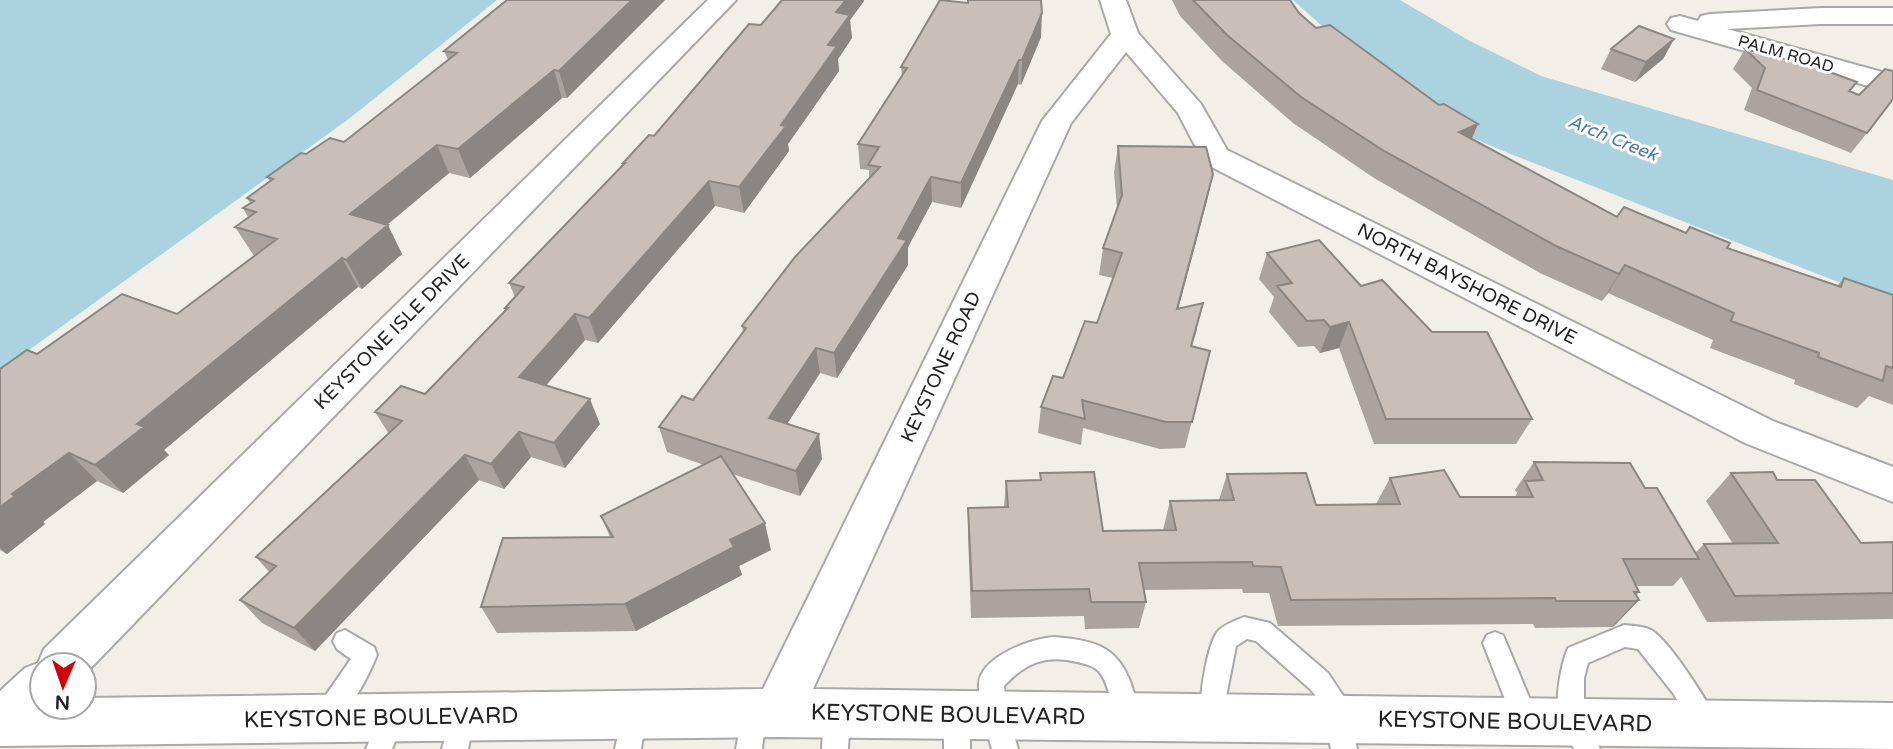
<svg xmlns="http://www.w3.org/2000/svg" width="1893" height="749" font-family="'Varela Round',sans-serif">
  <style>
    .water { fill: #aad3df }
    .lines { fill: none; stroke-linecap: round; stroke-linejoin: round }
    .service-casing { stroke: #a9a9a9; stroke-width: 4 }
    .minor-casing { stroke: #a9a9a9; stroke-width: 4 }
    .service { fill: #fff; fill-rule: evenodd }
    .minor { fill: #fff; fill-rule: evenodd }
    .wall { fill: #aba49e }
    .shaded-wall { fill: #8b8681 }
    .building { fill: #c7bfb8; stroke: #8b8681; stroke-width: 2 }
    .labels { text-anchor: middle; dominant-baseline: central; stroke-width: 6; stroke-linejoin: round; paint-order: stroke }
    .far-street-label { font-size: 16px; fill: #222; stroke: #fff }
    .far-water-label { font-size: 18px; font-style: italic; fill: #4a7aab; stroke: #fff }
    .street-label { font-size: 19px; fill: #222; stroke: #fff }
    .near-street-label { font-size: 23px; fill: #222; stroke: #fff }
  </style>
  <rect width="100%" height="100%" fill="#f2efe9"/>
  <path class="water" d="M 0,0 L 497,0 L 350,118 L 0,371 Z
    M 1293,0 L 1400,0 L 1470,41 L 1541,76 L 1893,180 L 1893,299 L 1856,289 L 1508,153 L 1401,107 L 1360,60 Z"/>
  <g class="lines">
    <defs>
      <path id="service" d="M 1244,617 L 1270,623 L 1328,673 L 1344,697 L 1357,749 L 1331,749 L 1321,702 L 1310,689 L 1256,641 L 1247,639 L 1236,646 L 1220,727 L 1211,730 L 1202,727 C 1196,712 1207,641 1219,630 C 1226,624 1236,620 1244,617 Z
        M 1624,625 C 1633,626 1643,626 1651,630 C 1669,640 1709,703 1718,723 L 1714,732 L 1705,735 L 1696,732 L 1673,693 L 1638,649 L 1625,647 L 1588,663 L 1584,678 L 1584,715 L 1600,749 L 1574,749 C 1569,739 1563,729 1560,719 C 1554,701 1561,665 1568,648 Z
        M 345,630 L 374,647 L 377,655 C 368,677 348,718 325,727 L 316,724 L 312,715 L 351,659 L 337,649 L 333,641 L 337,633 Z
        M 1495,632 L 1503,635 L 1539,721 L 1535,730 L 1526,733 L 1517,730 L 1483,643 L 1487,635 Z
        M 1054,637 C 1098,640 1121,648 1134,693 C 1137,705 1141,714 1136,726 L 1127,729 L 1118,726 C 1111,709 1111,689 1101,674 C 1095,666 1086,664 1077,662 C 1046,654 1025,663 1004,686 L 1008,716 L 1018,749 L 992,749 C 986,728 978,706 979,684 C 980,657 1032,638 1054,637 Z
        M 753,702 L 762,706 L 766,714 L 762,749 L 736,749 L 744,706 Z
        M 837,702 L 846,706 L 850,714 L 848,749 L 822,749 L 824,714 L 828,706 Z
        M 633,703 L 642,706 L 646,715 L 641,749 L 615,749 L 624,706 Z
        M 957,703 L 966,706 L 970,715 L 970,749 L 944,749 L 944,715 L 948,706 Z
        M 462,705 L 471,708 L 475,717 L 468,749 L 442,749 L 453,708 Z
        M 391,707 L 400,710 L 404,719 L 392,749 L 366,749 L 382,710 Z"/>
      <path id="minor" d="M 708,0 L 736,0 L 84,675 L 84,665 L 42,665 L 42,707 L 84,707 L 84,698 L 763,689 L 1042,121 L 1111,34 L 1100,0 L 1126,0 L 1138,33 L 1201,104 L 1227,150 L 1773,421 L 1893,467 L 1893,502 L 1745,443 L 1204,163 L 1178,113 L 1126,52 L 1071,123 L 813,689 L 1893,703 L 1893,749 L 777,737 L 0,746 L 0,691 L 25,668 L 38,663 L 44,649 Z
        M 1821,8 L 1893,8 L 1893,24 L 1821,24 L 1727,29 L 1893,75 L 1893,93 L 1671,30 L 1667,24 L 1671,18 L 1680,16 L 1698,21 L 1701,16 L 1710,14 Z"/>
    </defs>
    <use href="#service" class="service-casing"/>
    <use href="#minor" class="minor-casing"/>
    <use href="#service" class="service"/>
    <use href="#minor" class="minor"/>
  </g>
  <path class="wall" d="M 665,0 L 567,98 L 562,98 L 470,178 L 449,173 L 387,225 L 402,254 L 362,289 L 358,287 L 164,450 L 169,455 L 123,493 L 97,481 L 43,522 L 45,524 L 7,554 L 0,550 L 0,369 L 37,354 L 177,314 L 254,256 L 235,227 L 248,217 L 243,208 L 250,203 L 247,198 L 270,181 L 267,177 L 344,142 L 448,60 L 444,51 Z
    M 782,0 L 864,0 L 864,1 L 850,20 L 852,38 L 838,59 L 839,71 L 788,144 L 789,151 L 744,213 L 715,206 L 598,343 L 585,340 L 546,385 L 600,424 L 565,468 L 531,457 L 504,489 L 479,480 L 315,651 L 262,623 L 240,600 L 269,572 L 256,557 L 389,434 L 375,412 L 425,394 L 506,310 L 505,308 L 515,297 L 509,283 L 623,165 L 623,163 L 654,136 L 761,25 Z
    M 967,0 L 1041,0 L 1041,37 L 1021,85 L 1018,84 L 961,208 L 932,202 L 908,247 L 908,265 L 837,378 L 820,373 L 787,424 L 822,459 L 800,496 L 732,474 L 771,550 L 739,566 L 742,575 L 636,631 L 497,633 L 481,607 L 610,537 L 601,516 L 704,465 L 667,452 L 659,427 L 693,400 L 743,332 L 742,326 L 869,178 L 869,170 L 860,169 L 858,144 L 902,76 L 901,67 L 967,2 Z
    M 1172,0 L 1290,0 L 1299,13 L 1316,28 L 1472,139 L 1617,217 L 1686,233 L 1837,286 L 1844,278 L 1893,295 L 1893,405 L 1869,396 L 1857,408 L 1794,384 L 1795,380 L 1710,348 L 1713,340 L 1608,293 L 1602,301 L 1540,273 L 1374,178 L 1293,123 L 1222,61 L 1180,16 Z
    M 1674,39 L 1663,59 L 1635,82 L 1601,69 L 1611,49 Z
    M 1745,49 L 1857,82 L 1850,92 L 1859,95 L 1893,100 L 1851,153 L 1744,110 L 1752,88 L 1733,69 Z
    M 1118,146 L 1213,174 L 1178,309 L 1197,330 L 1192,346 L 1210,351 L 1185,448 L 1160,449 L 1083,428 L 1081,445 L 1038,433 L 1041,407 L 1063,378 L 1097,323 L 1113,278 L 1099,275 L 1103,248 L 1117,209 L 1114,172 Z
    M 1267,253 L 1361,286 L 1432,332 L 1532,419 L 1516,444 L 1374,444 L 1339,348 L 1320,353 L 1314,346 L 1298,347 L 1269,312 L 1274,297 L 1259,279 Z
    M 1534,462 L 1645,488 L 1695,553 L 1704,544 L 1733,544 L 1706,501 L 1731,473 L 1777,480 L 1861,543 L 1893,542 L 1893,619 L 1707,622 L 1681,577 L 1673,586 L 1636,586 L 1639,592 L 1636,596 L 1639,600 L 1614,626 L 1612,627 L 1535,628 L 1533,624 L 1278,626 L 1269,593 L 1243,593 L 1242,589 L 1144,590 L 1146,602 L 1139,628 L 1085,629 L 1084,616 L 971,618 L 968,535 L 968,508 L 1004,507 L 1006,481 L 1040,480 L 1040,473 L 1103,531 L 1163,530 L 1170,501 L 1219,500 L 1227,474 L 1316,505 L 1376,504 L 1390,478 L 1460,497 L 1515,497 L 1517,493 L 1515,490 Z"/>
  <path class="shaded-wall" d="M 632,0 L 665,0 L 567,98 L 559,71 Z
    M 846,0 L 864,0 L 864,1 L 850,20 L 852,38 L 838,59 L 839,71 L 788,144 L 789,151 L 744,213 L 739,187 L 781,125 L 836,12 Z
    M 1042,13 L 1041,37 L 1021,85 L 1022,60 Z
    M 1674,39 L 1663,59 L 1635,82 L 1646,62 Z
    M 1019,60 L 1018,84 L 961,208 L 961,183 Z
    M 554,70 L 562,98 L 470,178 L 458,149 Z
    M 1478,124 L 1467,150 L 1459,132 Z
    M 437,145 L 449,173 L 365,243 L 350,214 Z
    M 1213,174 L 1207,201 L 1171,336 L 1177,309 Z
    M 931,177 L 932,202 L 908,247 L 908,265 L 837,378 L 834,353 Z
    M 709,181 L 715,206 L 598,343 L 589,318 Z
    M 388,225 L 402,254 L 362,289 L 346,260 Z
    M 342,258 L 358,287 L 164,450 L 169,455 L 123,493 L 95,465 L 137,424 Z
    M 1625,265 L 1608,293 L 1602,301 L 1619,274 Z
    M 575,314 L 585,340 L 531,403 L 519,377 Z
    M 1349,322 L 1339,348 L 1320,353 L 1330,327 Z
    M 816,348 L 820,373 L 774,444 L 769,418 Z
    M 590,399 L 600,424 L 565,468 L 554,443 Z
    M 519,432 L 531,457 L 504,489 L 491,464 Z
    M 819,434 L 822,459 L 800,496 L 796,471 Z
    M 69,453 L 97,481 L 43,522 L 45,524 L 7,554 L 0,548 L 0,507 L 12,494 Z
    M 465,455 L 479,480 L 315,651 L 294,628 Z
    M 765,523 L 771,550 L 739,566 L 742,575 L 636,631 L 625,604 L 730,540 Z
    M 1639,600 L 1614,626 L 1612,627 L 1636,601 Z"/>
  <path class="building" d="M 507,0 L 632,0 L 559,71 L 554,70 L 458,149 L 437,145 L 350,214 L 388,225 L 346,260 L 342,258 L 137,424 L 144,427 L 95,465 L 69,453 L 12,494 L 15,496 L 0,507 L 0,369 L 27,350 L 37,354 L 122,294 L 177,314 L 277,239 L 235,227 L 256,212 L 243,208 L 254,201 L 247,198 L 273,179 L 267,177 L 301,153 L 306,154 L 330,138 L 344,142 L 457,53 L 444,51 Z
    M 782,0 L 846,0 L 836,12 L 850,15 L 828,45 L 837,46 L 781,125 L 786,126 L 739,187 L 709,181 L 589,318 L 575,314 L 519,377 L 590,399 L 554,443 L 519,432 L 491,464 L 465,455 L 294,628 L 240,600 L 276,566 L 256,557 L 402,421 L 375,412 L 401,386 L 425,394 L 508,308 L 505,308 L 524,287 L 509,283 L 625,163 L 623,163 L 649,135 L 654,136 L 749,24 L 761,25 Z
    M 940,0 L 968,3 L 968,0 L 1041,0 L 1042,13 L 1022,60 L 1019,60 L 961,183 L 931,177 L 898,238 L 907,240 L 834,353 L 816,348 L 769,418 L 819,434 L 796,471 L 659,427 L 682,396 L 693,400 L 746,328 L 742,326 L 795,257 L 880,167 L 868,165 L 879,147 L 858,144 L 907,68 L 901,67 Z
    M 1193,0 L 1290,0 L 1299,13 L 1316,28 L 1330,25 L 1439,105 L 1444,104 L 1478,124 L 1459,132 L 1617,217 L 1624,207 L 1686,233 L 1690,227 L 1730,243 L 1727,248 L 1841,287 L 1844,278 L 1893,295 L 1893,368 L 1886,366 L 1883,381 L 1818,357 L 1819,353 L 1731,321 L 1734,313 L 1625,265 L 1619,274 L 1556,246 L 1384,151 L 1301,97 L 1227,35 Z
    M 1639,26 L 1674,39 L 1646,62 L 1611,49 Z
    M 1745,49 L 1813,66 L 1857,82 L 1849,91 L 1859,95 L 1885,69 L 1893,71 L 1893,99 L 1867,133 L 1757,90 L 1765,68 Z
    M 1118,146 L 1206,147 L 1213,174 L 1177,309 L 1203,303 L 1191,346 L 1210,351 L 1192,422 L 1166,422 L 1082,400 L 1085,419 L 1041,407 L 1053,376 L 1063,378 L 1085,321 L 1097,323 L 1122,253 L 1103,248 L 1122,195 Z
    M 1319,240 L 1361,286 L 1382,280 L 1432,332 L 1487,332 L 1532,419 L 1386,419 L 1349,322 L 1330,327 L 1324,320 L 1307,321 L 1277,286 L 1292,283 L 1267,253 Z
    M 721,456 L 765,523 L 730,540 L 734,547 L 625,604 L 481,607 L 503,538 L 613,537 L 601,516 Z
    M 1534,462 L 1630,463 L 1645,488 L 1657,488 L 1699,559 L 1623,559 L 1639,592 L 1634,592 L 1639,600 L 1636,601 L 1556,601 L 1555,598 L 1291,600 L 1281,567 L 1253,566 L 1252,562 L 1139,563 L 1146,602 L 1091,602 L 1089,589 L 972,591 L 968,508 L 1008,507 L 1006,481 L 1041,480 L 1040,473 L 1094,472 L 1103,531 L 1176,530 L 1170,501 L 1234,500 L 1227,474 L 1306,473 L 1316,505 L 1400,504 L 1390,478 L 1444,470 L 1460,497 L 1533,497 L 1525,481 L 1543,480 Z
    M 1773,472 L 1777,480 L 1815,480 L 1861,543 L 1893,542 L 1893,593 L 1735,596 L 1704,544 L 1778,543 L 1731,473 Z"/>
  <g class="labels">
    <g class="far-street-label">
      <text transform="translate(1786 54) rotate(16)">PALM ROAD</text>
    </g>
    <g class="far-water-label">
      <text transform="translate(1613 138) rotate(22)">Arch Creek</text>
    </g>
    <g class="street-label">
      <text transform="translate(1467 284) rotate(27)">NORTH BAYSHORE DRIVE</text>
      <text transform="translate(392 332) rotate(-45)">KEYSTONE ISLE DRIVE</text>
      <text transform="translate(941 367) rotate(-65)">KEYSTONE ROAD</text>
    </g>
    <g class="near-street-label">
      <text transform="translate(948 715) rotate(1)">KEYSTONE BOULEVARD</text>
      <text transform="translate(381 718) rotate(-1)">KEYSTONE BOULEVARD</text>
      <text transform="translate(1515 722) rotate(1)">KEYSTONE BOULEVARD</text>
    </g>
  </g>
  <g transform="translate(63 686) rotate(182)"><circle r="33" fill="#ffffff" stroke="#a7a7a7" stroke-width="2"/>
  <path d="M0-5L12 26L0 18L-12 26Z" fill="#d40000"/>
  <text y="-10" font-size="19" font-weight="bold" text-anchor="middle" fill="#222222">N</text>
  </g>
</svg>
